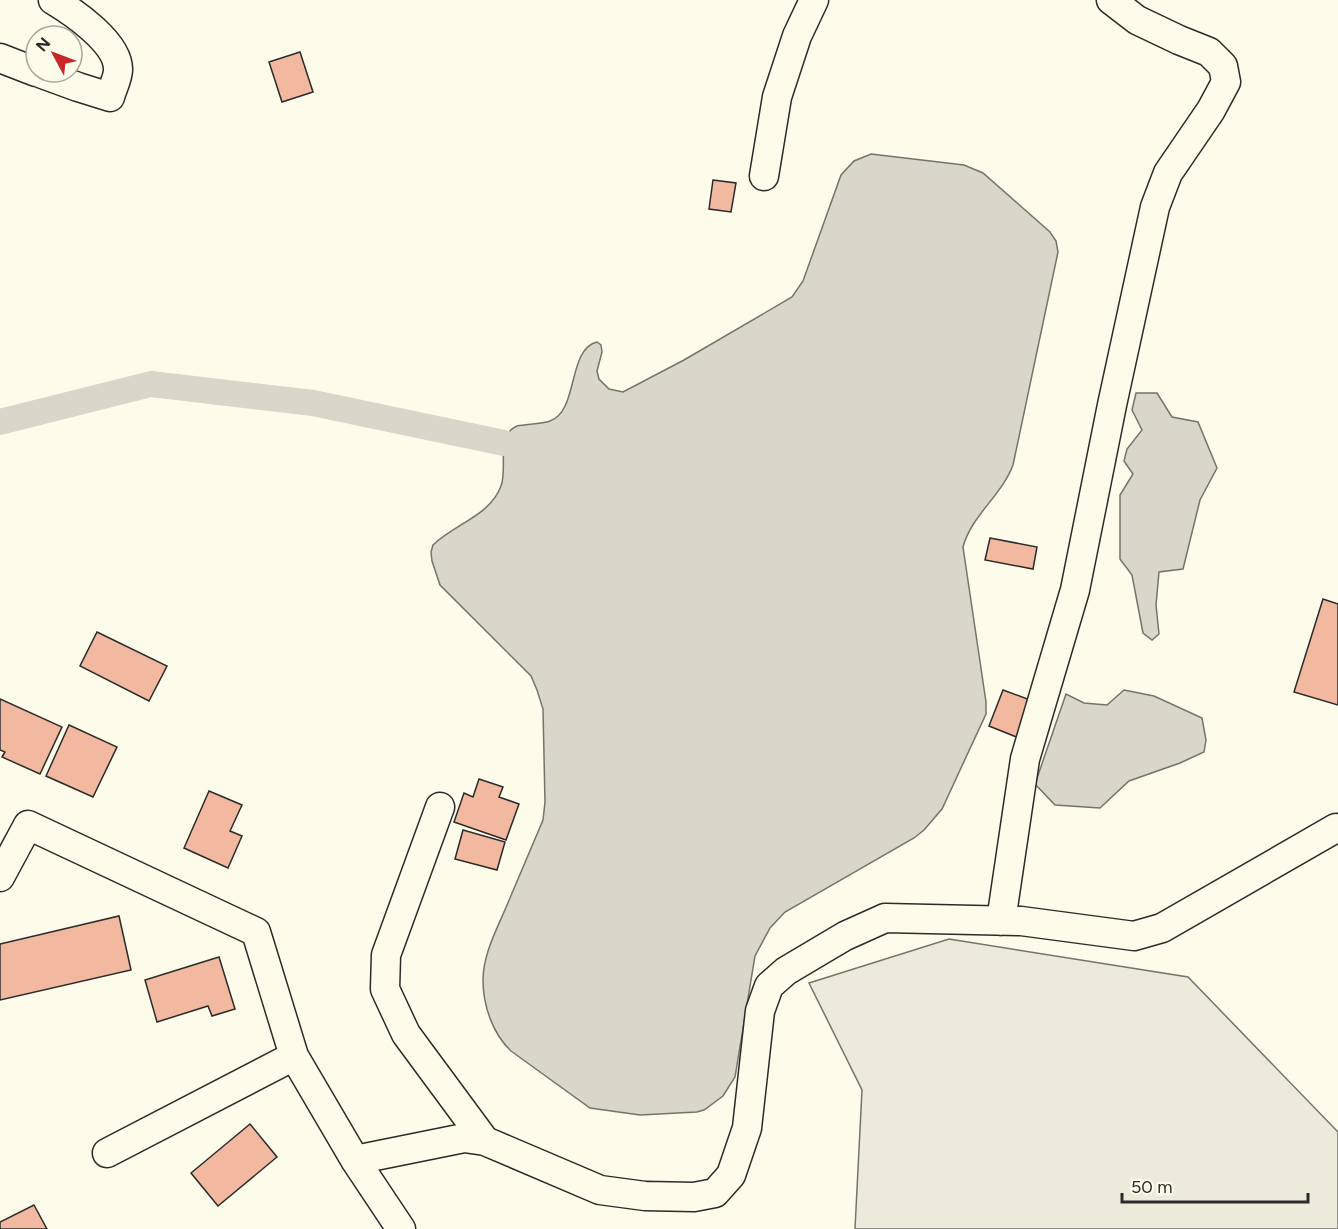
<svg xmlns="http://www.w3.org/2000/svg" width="1338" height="1229" font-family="Figtree,sans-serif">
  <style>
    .green { fill: #ecebdb; stroke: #74746e; stroke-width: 1.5 }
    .water { fill: #d8d7c9; stroke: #74746e; stroke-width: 1.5 }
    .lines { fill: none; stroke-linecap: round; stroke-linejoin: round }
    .canal { stroke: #d8d7c9; stroke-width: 26 }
    .building { fill: #f2b8a0; stroke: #2b2b2b; stroke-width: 1.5 }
    .minor-casing { stroke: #2b2b2b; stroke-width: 31 }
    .minor { stroke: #fdfbea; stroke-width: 28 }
  </style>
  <rect width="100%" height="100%" fill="#fdfbea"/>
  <path class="green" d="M 949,939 L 1188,977 L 1338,1132 L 1338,1229 L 855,1229 L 862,1090 L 809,983 Z"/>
  <path class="water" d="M 871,154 L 964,165 L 983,173 L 1050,232 L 1056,241 L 1058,252 L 1013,465 C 1002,495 971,516 963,547 L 986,702 L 986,714 L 942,809 L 924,830 L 914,838 L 785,912 L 770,928 L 755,956 L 735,1077 L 723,1096 L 704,1110 L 697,1112 L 640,1115 L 590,1108 L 511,1051 C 493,1034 483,1006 483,980 C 483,954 497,929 507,905 C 519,877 531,848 543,820 L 545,802 L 543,709 L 537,690 L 531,676 L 440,585 L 432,561 L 431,552 L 433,545 C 454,524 490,516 501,486 C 508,468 495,435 517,426 C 528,424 541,424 550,421 C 579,411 567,349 597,342 L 601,345 L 602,352 L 597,371 L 599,379 L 609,389 L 623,392 L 684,360 L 792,297 L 803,281 L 841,175 L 854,161 Z
    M 1136,393 L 1157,393 L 1172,417 L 1198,422 L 1217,468 L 1200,500 L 1183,569 L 1159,572 L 1156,605 L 1159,634 L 1152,640 L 1143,633 L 1132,575 L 1120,559 L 1120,495 L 1133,474 L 1124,461 L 1127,449 L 1142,430 L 1132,410 Z
    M 1124,690 L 1154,696 L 1202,718 L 1206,740 L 1204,752 L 1180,763 L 1129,781 L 1100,808 L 1055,805 L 1035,784 L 1066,694 L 1084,703 L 1107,705 Z"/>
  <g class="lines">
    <path class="canal" d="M 0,422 L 151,384 L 313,403 L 504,443"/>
  </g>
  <path class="building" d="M 300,52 L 313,92 L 282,102 L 269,62 Z
    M 713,180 L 736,183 L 731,212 L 709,209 Z
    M 990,538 L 1037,547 L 1033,569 L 985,560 Z
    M 1323,599 L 1338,604 L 1338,705 L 1294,692 Z
    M 97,632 L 167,666 L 149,701 L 80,666 Z
    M 1003,690 L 1033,701 L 1019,738 L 989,726 Z
    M 0,699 L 62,727 L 40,774 L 2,757 L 5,752 L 0,750 Z
    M 69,725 L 117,747 L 93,797 L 46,776 Z
    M 479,779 L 503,787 L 499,797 L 519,804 L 506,840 L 454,822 L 464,793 L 473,797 Z
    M 209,791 L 242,805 L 230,831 L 242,836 L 228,868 L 184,848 Z
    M 463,830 L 505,842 L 497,870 L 455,859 Z
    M 119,916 L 131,970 L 0,1000 L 0,944 Z
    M 219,957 L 235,1009 L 212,1016 L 208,1006 L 157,1022 L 145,980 Z
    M 250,1124 L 277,1157 L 218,1206 L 191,1173 Z
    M 34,1205 L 47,1229 L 0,1229 L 0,1222 Z"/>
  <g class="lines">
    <defs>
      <path id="minor" d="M 0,58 L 36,72
        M 37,72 L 78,87 L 110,97 C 112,89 118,78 118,70 C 119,43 73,12 53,0
        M 764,176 L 777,97 L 797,36 L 814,0
        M 440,807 L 386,955 L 385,989 L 406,1034 L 485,1141
        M 0,877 L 28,825 L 256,932 L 294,1056 L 355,1160 L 401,1229
        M 1001,921 L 1025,759 L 1075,590 L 1112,405 L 1155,207 L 1168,173 L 1211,110 L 1226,82 L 1223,66 L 1209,52 L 1179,40 L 1137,20 L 1111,0
        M 107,1153 L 294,1056
        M 355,1160 L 464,1138 L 485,1141 L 600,1190 L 645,1196 L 694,1197 L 715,1193 L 731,1175 L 747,1128 L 760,1011 L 769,986 L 786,971 L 845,936 L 885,918 L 1021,921 L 1134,936 L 1162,928 L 1336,828"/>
    </defs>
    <use href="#minor" class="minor-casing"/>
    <use href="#minor" class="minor"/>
  </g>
  <g transform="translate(54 54) rotate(311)"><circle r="28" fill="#fdfbea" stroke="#a9a89e" stroke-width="1.5"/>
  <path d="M0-4.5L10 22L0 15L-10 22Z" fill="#c62828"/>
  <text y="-9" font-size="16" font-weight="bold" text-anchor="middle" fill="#2b2b2b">N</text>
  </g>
  <path d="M1122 1193v9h186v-9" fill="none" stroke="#2b2b2b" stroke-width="3"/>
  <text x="1131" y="1193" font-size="18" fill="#2b2b2b" stroke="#fdfbea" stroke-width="4.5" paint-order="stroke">50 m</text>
</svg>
